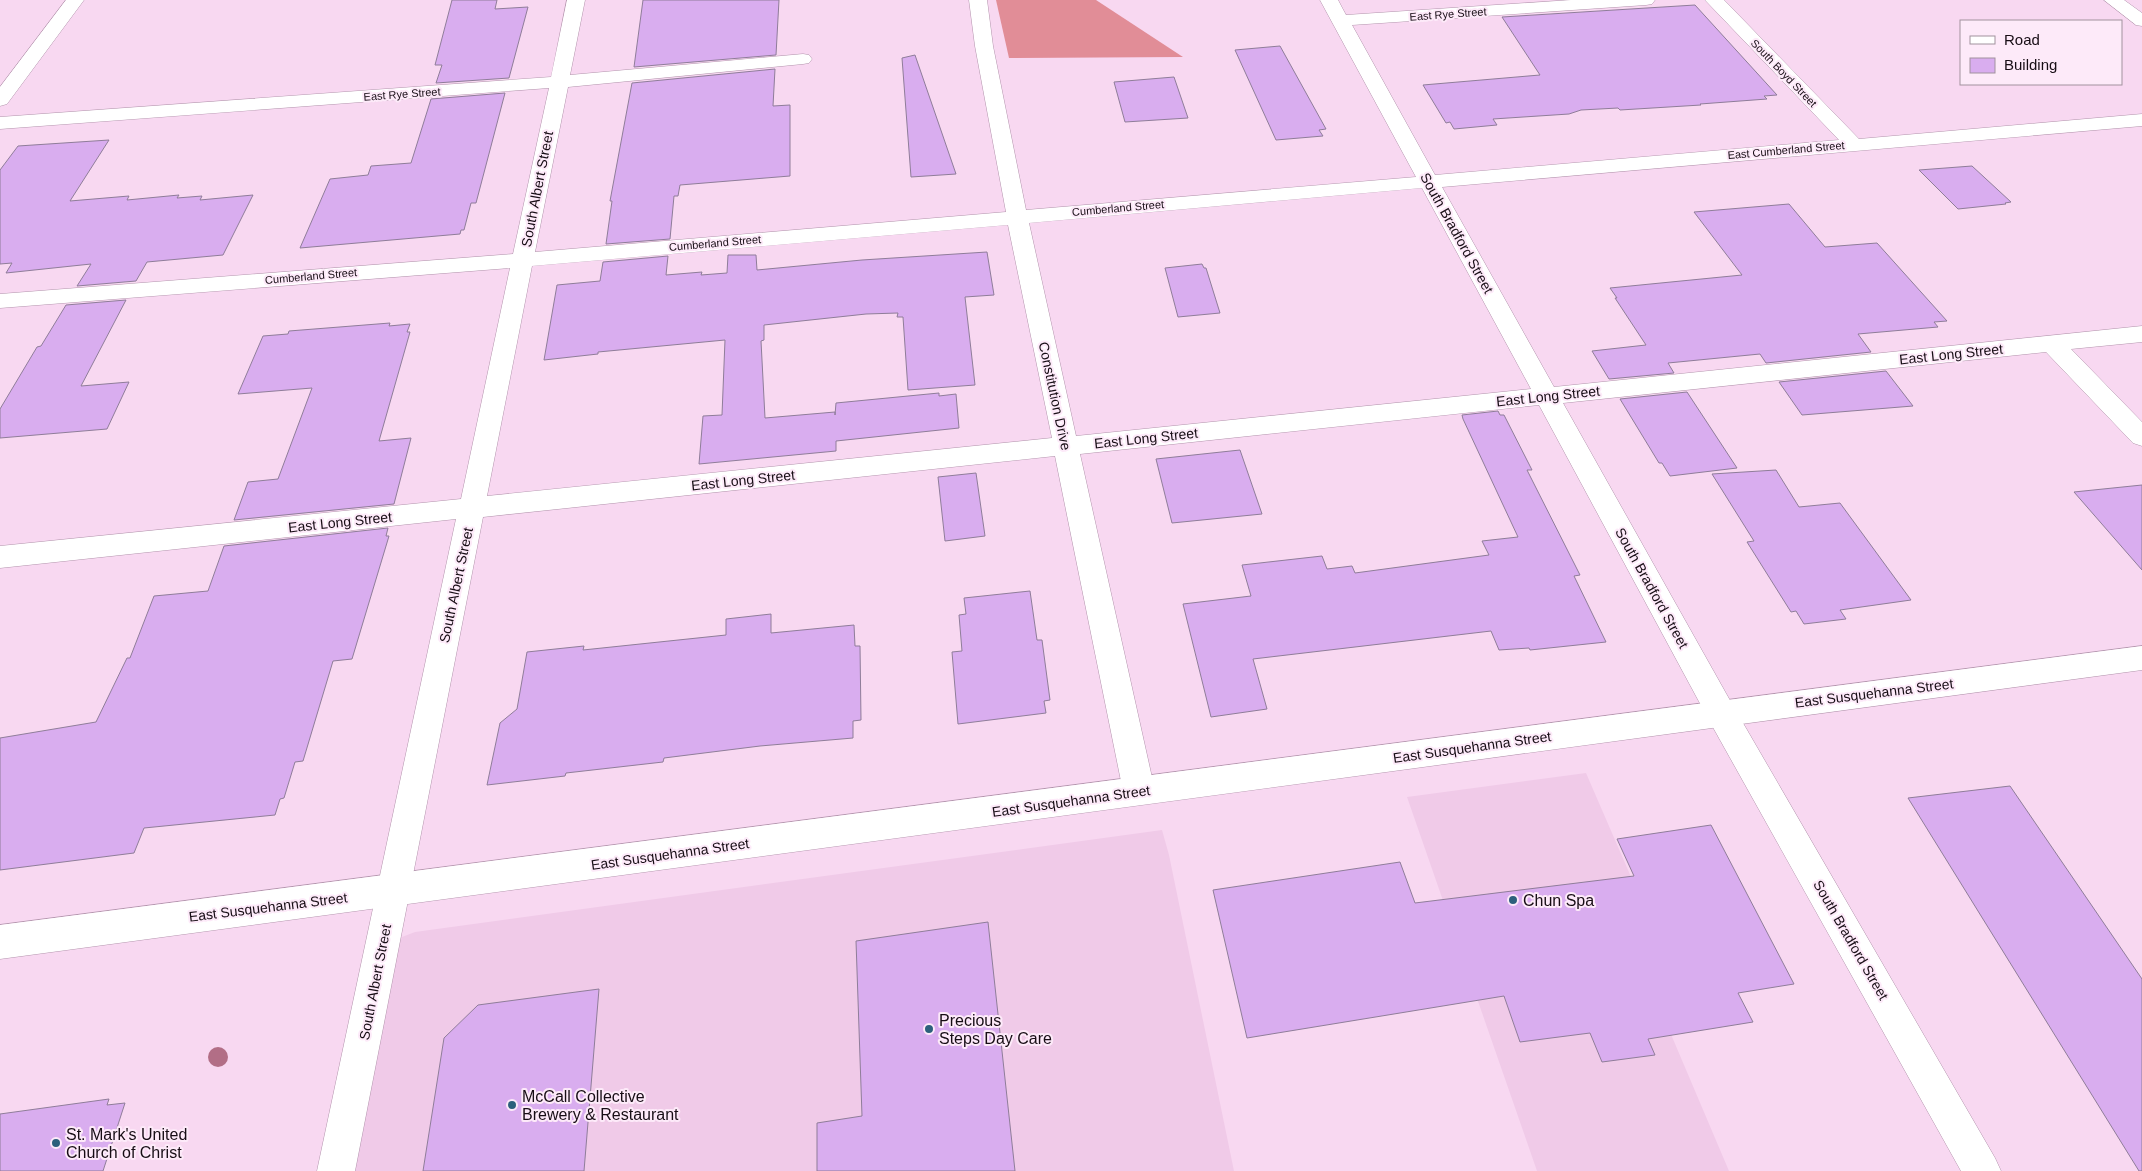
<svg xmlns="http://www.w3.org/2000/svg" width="2142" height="1171" font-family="Arial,sans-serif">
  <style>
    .built { fill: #f0cae8 }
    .forest { fill: #e18d97 }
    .building { fill: #d9adef; stroke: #8f7d99 }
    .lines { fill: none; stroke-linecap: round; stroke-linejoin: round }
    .minor-casing { stroke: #b294ac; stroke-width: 1 }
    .major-casing { stroke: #b294ac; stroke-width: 1 }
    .minor { fill: #fff; fill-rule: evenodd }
    .major { fill: #fff; fill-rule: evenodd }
    .tree { fill: #b26e86 }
    .poi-dot { fill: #2c607c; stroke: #fdeaf9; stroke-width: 2 }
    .labels { text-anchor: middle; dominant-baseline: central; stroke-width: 4; stroke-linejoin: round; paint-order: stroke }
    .far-street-label { font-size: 11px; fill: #170d15; stroke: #fdeaf9 }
    .street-label { font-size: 14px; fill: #170d15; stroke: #fdeaf9 }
    .near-poi-label { font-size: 16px; fill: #170d15; stroke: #fdeaf9; text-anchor: start }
  </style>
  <rect width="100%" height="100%" fill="#f8d8f1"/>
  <path class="built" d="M 1586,773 L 1667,960 L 1642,966 L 1729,1171 L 1537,1171 L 1407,797 Z
    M 1162,830 L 1169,855 L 1234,1171 L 337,1171 L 389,942 L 415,932 Z"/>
  <path class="forest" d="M 996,0 L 1096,0 L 1183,57 L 1009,58 Z"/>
  <path class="building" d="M 452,0 L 497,0 L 495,9 L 528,7 L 509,78 L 436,83 L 442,65 L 435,65 Z
    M 643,0 L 779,0 L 776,55 L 634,67 Z
    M 1695,5 L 1777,95 L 1764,96 L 1767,99 L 1700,104 L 1701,105 L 1620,110 L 1618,108 L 1581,110 L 1569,114 L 1493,119 L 1497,125 L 1454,129 L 1450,122 L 1446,123 L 1423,85 L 1540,75 L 1502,17 Z
    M 1280,46 L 1326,129 L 1319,130 L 1323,136 L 1276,140 L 1235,50 Z
    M 915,55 L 956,174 L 911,177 L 902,58 Z
    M 775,69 L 773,106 L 790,105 L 790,176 L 680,185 L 678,196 L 674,196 L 670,239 L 606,244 L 612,201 L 610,201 L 632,83 Z
    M 1174,77 L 1188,118 L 1125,122 L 1114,82 Z
    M 505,93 L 476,203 L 471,203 L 464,230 L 461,230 L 460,234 L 300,248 L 330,179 L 368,175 L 371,166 L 411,163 L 431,99 Z
    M 109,140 L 70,201 L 129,196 L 127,200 L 179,195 L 177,198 L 202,196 L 200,200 L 253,195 L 223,255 L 147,262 L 136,281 L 77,286 L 91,264 L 6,273 L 12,263 L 0,264 L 0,170 L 18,146 Z
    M 1972,166 L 2011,202 L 2005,203 L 2006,204 L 1958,209 L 1919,170 Z
    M 1789,204 L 1825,247 L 1877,243 L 1947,321 L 1934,322 L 1938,327 L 1858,334 L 1871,352 L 1766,363 L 1760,354 L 1668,363 L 1674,373 L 1609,379 L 1592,351 L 1646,345 L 1615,298 L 1617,298 L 1610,288 L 1742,275 L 1694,212 Z
    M 987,252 L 994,295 L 965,297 L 975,385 L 908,390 L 903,317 L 897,317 L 898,313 L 866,314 L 764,325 L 764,340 L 761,341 L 765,418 L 835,412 L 835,415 L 836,403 L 939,393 L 939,396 L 956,394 L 959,428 L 836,441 L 836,451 L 699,464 L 703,416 L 722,415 L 725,340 L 598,352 L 598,354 L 544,360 L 557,285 L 600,281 L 603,262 L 668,256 L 666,275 L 702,272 L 701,275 L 727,273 L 728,255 L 756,255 L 757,270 L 862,260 Z
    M 1202,264 L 1204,268 L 1206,268 L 1220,313 L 1178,317 L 1165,268 Z
    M 126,300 L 81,386 L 129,382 L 107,429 L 0,438 L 0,409 L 37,347 L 41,346 L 66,305 Z
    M 390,323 L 389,326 L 410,324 L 407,332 L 410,332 L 379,441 L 411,438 L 394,504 L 234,520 L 248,482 L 278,479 L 312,388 L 238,394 L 263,336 L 288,334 L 289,331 Z
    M 1886,371 L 1913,406 L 1802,415 L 1779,382 Z
    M 1687,392 L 1737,468 L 1670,476 L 1662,463 L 1659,463 L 1620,399 Z
    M 1498,411 L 1500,415 L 1504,415 L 1532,470 L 1527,470 L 1580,575 L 1574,576 L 1606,642 L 1530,650 L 1529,648 L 1499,650 L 1491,631 L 1253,659 L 1267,709 L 1211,717 L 1183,604 L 1251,596 L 1242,565 L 1322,556 L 1327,569 L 1352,566 L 1355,573 L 1489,555 L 1482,541 L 1518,537 L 1463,419 L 1462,415 Z
    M 1240,450 L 1262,514 L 1172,523 L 1156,459 Z
    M 1776,470 L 1799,507 L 1840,503 L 1911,600 L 1840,610 L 1846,619 L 1804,624 L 1796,611 L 1791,612 L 1747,542 L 1754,541 L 1712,474 Z
    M 976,473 L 985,536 L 945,541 L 938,477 Z
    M 2142,485 L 2142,570 L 2074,492 Z
    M 388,528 L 386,536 L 389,536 L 352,659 L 333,661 L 303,761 L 295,762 L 284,798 L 280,799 L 275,815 L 144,828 L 134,853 L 0,870 L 0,738 L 96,722 L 127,658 L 130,658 L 154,596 L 208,591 L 224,546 Z
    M 1030,591 L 1037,640 L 1042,640 L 1050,700 L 1044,701 L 1046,713 L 958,724 L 952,652 L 962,651 L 959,615 L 966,614 L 964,598 Z
    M 771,614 L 771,633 L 854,625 L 855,646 L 860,646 L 861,720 L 853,721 L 853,738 L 760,746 L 664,758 L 663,762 L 566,773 L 565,776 L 487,785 L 500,723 L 517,709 L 527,652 L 584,646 L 583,650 L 726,635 L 726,619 Z
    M 2010,786 L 2142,979 L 2142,1171 L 2139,1171 L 1908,798 Z
    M 1711,825 L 1794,984 L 1738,993 L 1753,1022 L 1648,1039 L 1655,1055 L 1602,1062 L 1590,1033 L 1520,1042 L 1504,996 L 1247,1038 L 1213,890 L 1400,862 L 1415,903 L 1634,876 L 1617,839 Z
    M 988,922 L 1015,1171 L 817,1171 L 817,1123 L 862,1116 L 856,941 Z
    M 599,989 L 584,1171 L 423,1171 L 444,1038 L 478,1005 Z
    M 109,1099 L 107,1105 L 125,1103 L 103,1171 L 0,1171 L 0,1114 Z"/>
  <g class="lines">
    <defs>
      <path id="minor" d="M 66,0 L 84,0 L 7,104 L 0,106 L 0,87 Z
        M 567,0 L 585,0 L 570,75 L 803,54 L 809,55 L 812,59 L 809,63 L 803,64 L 568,87 L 535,252 L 1006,212 L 975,46 L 969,0 L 987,0 L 993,46 L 1026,210 L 1416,177 L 1320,0 L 1338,0 L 1346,15 L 1571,0 L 1655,0 L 1652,4 L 1646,5 L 1352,25 L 1435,175 L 1839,140 L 1705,0 L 1724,0 L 1859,139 L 2142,114 L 2142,126 L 1442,187 L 1554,387 L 2142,326 L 2142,342 L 2071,349 L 2142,422 L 2142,446 L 2133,443 L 2046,352 L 1563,403 L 1732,704 L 1995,1158 L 2001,1171 L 1961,1171 L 1710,722 L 1539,405 L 1080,454 L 1155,791 L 1150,801 L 1139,805 L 1128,801 L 1123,791 L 1055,456 L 483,517 L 355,1171 L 317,1171 L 456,519 L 0,568 L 0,546 L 461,499 L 510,268 L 0,308 L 0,294 L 513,254 L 549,88 L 0,129 L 0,117 L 551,77 ZM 1422,188 L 1531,389 L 1076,436 L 1029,223 ZM 1008,225 L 1052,438 L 487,496 L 532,266 Z
        M 2104,0 L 2124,0 L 2142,13 L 2142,26 L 2136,25 Z"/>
      <path id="major" d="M 2142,646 L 2142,670 L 0,959 L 0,925 Z"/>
    </defs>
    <use href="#minor" class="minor-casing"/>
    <use href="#major" class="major-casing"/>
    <use href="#minor" class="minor"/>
    <use href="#major" class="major"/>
  </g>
  <circle class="tree" cx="218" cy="1057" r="10"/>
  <g class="poi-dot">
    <circle cx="1513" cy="900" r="5"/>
    <circle cx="929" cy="1029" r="5"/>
    <circle cx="512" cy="1105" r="5"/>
    <circle cx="56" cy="1143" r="5"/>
  </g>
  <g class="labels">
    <g class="far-street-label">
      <text transform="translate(1448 14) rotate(-4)">East Rye Street</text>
      <text transform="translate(1784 73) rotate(46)">South Boyd Street</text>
      <text transform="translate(402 94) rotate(-4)">East Rye Street</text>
      <text transform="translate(1786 150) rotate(-5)">East Cumberland Street</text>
      <text transform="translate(1118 208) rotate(-5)">Cumberland Street</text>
      <text transform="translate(715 243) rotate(-5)">Cumberland Street</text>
      <text transform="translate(311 276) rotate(-5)">Cumberland Street</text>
    </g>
    <g class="street-label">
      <text transform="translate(537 189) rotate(-79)">South Albert Street</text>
      <text transform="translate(1457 233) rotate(61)">South Bradford Street</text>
      <text transform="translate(1951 354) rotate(-6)">East Long Street</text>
      <text transform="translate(1055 396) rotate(78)">Constitution Drive</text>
      <text transform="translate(1548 396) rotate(-6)">East Long Street</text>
      <text transform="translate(1146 438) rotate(-6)">East Long Street</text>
      <text transform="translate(743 480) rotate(-6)">East Long Street</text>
      <text transform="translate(340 522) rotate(-6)">East Long Street</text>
      <text transform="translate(456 585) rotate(-78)">South Albert Street</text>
      <text transform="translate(1652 588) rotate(61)">South Bradford Street</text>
      <text transform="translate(1874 693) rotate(-7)">East Susquehanna Street</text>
      <text transform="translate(1472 747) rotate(-8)">East Susquehanna Street</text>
      <text transform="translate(1071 801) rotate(-8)">East Susquehanna Street</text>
      <text transform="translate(670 854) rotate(-8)">East Susquehanna Street</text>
      <text transform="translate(268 907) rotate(-7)">East Susquehanna Street</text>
      <text transform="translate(1851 940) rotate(60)">South Bradford Street</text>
      <text transform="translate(375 982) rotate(-79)">South Albert Street</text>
    </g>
    <g class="near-poi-label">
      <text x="1523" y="900">Chun Spa</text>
      <text x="939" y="1020">Precious<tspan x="939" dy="18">Steps Day Care</tspan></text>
      <text x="522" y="1096">McCall Collective<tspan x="522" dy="18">Brewery &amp; Restaurant</tspan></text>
      <text x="66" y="1134">St. Mark's United<tspan x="66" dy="18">Church of Christ</tspan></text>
    </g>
  </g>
  <rect x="1960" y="20" width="162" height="65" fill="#fdeaf9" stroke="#a1929e"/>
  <rect x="1970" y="36" width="25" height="8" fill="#ffffff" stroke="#a1929e"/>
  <text x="2004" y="45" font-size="15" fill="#170d15">Road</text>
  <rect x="1970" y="58" width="25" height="15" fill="#d9adef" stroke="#a1929e"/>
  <text x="2004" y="70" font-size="15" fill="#170d15">Building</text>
</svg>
